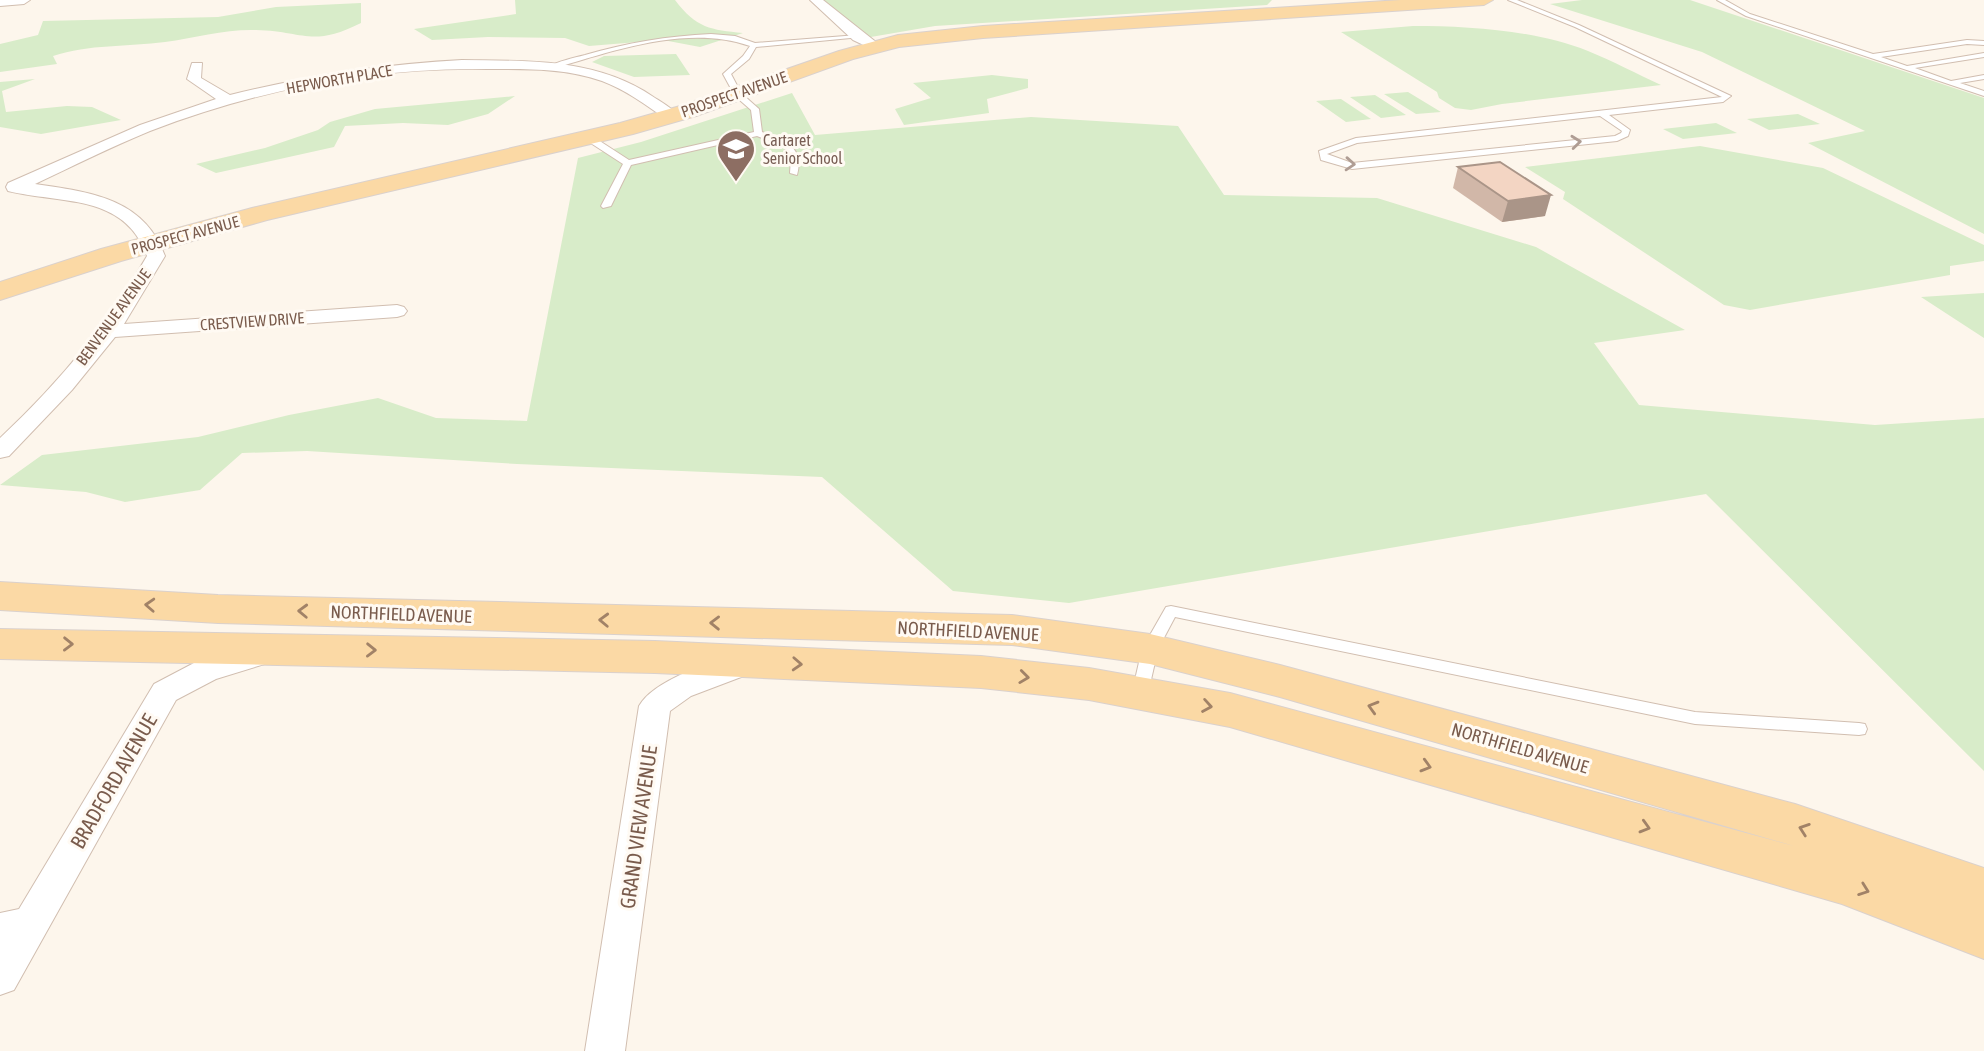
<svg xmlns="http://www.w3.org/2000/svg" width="1984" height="1051" font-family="'Asap Condensed',sans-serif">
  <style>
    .green { fill: #d8ecc9 }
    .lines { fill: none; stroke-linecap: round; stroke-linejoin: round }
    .lane-casing { stroke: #d1beb0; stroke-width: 2 }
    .street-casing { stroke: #d1beb0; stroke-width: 2 }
    .primary-casing { stroke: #dad1cd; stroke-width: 2 }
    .lane { fill: #fff; fill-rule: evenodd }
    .street { fill: #fff; fill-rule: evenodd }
    .primary { fill: #fbd9a5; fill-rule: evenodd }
    .wall { fill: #d1b7a8 }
    .shaded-wall { fill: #aa9588 }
    .building { fill: #f3d5c3; stroke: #aa9588; stroke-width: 2 }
    .oneway { stroke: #af9d94 }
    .oneway2 { stroke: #a18267 }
    .labels { text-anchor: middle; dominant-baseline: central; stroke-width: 6; stroke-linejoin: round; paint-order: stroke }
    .far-street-label { font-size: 16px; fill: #7a5c4d; stroke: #fffaf3 }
    .far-education-label { font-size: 16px; fill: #785e54; stroke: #fffaf3; text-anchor: start }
    .street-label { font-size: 18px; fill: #7a5c4d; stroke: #fffaf3 }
    .near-street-label { font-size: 21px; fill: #7a5c4d; stroke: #fffaf3 }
  </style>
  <rect width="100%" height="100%" fill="#fdf6ec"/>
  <path class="green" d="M 515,0 L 675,0 C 696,28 711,30 743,33 L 700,47 L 663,40 L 589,46 L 565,38 L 488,37 L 432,40 L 414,29 L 516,14 Z
    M 820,0 L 1272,0 L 1267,5 L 935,26 L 865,38 Z
    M 1582,0 L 1690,0 L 1984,98 L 1984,234 L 1808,143 L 1865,131 L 1702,52 L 1550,4 Z
    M 361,3 L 361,23 C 311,48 304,31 256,30 C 226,29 195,38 165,42 C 128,47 89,44 53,56 L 57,64 L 0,72 L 0,44 L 38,35 L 43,21 L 218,17 L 276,7 Z
    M 1413,26 C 1469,26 1535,30 1588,51 C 1613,61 1637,74 1661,85 L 1502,104 L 1471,110 L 1455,108 L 1439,98 L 1437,92 L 1341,32 Z
    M 676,54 L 690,75 L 634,77 L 592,62 L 604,56 Z
    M 992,75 L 1028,79 L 1028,88 L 987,99 L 989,113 L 904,125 L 895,109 L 931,98 L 913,83 Z
    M 35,79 L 2,91 L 6,112 L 67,106 L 92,107 L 121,120 L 41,134 L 0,127 L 0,82 Z
    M 1408,92 L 1441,112 L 1416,114 L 1384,94 Z
    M 792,93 L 815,135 L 1031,117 L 1178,126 L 1224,195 L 1377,198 L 1536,247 L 1685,330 L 1594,343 L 1639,405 L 1875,425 L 1984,418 L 1984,771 L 1706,494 L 1069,603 L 953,591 L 822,477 L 517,464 L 307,451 L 242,453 L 200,490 L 125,502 L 86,492 L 0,485 L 42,455 L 198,437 L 289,415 L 378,398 L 436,418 L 527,421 L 578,158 L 641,142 Z
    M 1375,95 L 1406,115 L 1381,118 L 1350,97 Z
    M 515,96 L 488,114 L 448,125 L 403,123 L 345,126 L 334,147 L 216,173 L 196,164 L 265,148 L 318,130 L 330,122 L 375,109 Z
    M 1341,99 L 1371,119 L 1346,122 L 1316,101 Z
    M 1798,114 L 1820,124 L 1769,130 L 1747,119 Z
    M 1716,123 L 1737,133 L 1683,139 L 1663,129 Z
    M 1700,146 L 1823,168 L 1984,245 L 1984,261 L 1950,266 L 1950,275 L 1750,310 L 1724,305 L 1563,199 L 1565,192 L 1525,167 Z
    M 1984,293 L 1984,338 L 1921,297 Z"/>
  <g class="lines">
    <defs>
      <path id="lane" d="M 1508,0 L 1517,0 L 1579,25 L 1731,96 L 1723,102 L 1609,115 L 1630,130 L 1628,136 L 1617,141 L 1352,169 L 1321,160 L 1319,151 L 1356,138 L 1722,97 L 1575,27 ZM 1600,116 L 1622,131 L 1621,133 L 1615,136 L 1352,163 L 1327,154 L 1357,143 Z
        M 1717,0 L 1725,0 L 1750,14 L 1873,54 L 1967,40 L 1984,41 L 1984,45 L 1967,44 L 1881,57 L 1907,66 L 1984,53 L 1984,57 L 1915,68 L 1951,81 L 1984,75 L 1984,79 L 1960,83 L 1984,91 L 1984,96 L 1746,16 Z
        M 711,34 L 735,36 L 755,43 L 858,35 L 861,37 L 756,47 L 749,59 L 731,74 L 741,93 L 759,109 L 762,132 C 784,141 805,146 797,175 L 790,173 L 791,158 L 784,147 L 757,136 L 631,165 L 611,206 L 603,208 L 601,206 L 623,164 L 586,140 L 586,136 L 592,136 L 629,160 L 754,132 L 751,110 L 735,96 L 723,74 L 743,56 L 750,46 C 687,24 613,51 552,69 L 548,67 C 559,61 573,58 585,55 C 626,43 668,36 711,34 Z
        M 1171,606 L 1695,712 L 1859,723 L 1865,724 L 1867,729 L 1865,734 L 1859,735 L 1695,724 L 1175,617 L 1158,649 L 1148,693 L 1146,697 L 1140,699 L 1134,697 L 1132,693 L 1142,649 L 1166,607 Z"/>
      <path id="street" d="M 0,0 L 30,0 L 24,4 L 0,6 Z
        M 810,0 L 823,0 L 881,46 L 874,50 L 853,40 Z
        M 462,60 C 528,61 595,58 652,96 C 661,102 672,108 679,116 L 671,121 L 666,119 C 646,105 626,90 602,81 C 566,68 525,69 487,69 C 372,67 257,90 150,131 C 111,147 73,166 35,184 C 90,192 144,198 165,256 L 124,324 L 397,305 L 404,307 L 407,311 L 404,315 L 397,317 L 115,337 L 72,390 L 9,456 L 0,458 L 0,438 C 58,384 108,324 147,256 C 125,193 60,204 8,191 L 6,187 L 8,183 L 140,125 L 216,99 L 187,79 L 192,63 L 202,63 L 201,78 L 230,95 C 307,76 383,64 462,60 Z
        M 260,643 L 271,646 L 275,654 L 271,662 L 216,679 L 176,700 L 14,990 L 0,995 L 0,913 L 19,909 L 154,684 L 194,663 Z
        M 746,652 L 757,655 L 761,663 L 757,671 L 691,696 L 670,711 L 625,1051 L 585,1051 L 639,706 C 655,678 716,661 746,652 Z"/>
      <path id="primary" d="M 1401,0 L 1493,0 L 1484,5 L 983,38 L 899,47 L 853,59 L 696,116 L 633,134 L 267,220 L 121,261 L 0,300 L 0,282 L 101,249 L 252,208 L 620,123 L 680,106 L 839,51 L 898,35 L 983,26 Z
        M 0,582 L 218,595 L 1012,615 L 1150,634 L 1280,665 L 1795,804 L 1984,868 L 1984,959 L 1842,904 L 1230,727 L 1089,700 L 981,688 L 655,673 L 0,659 L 0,629 L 655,641 L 981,656 L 1089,668 L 1230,693 L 1794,846 L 1280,697 L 1150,664 L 1012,645 L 218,623 L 0,610 Z"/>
    </defs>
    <use href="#lane" class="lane-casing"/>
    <use href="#street" class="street-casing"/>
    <use href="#primary" class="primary-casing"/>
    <use href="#lane" class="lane"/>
    <use href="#street" class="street"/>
    <use href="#primary" class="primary"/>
  </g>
  <path class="wall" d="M 1458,167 L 1545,216 L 1502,222 L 1453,188 Z"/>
  <path class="shaded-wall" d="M 1551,195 L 1545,216 L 1502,222 L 1508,201 Z"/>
  <path class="building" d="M 1500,162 L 1551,195 L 1508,201 L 1458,167 Z"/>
  <defs><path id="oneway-chevron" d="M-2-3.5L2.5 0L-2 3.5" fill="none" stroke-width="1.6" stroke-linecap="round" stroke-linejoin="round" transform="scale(1.75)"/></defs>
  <g class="oneway">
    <use href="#oneway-chevron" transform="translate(1576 142) rotate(-6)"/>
    <use href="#oneway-chevron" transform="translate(1350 164) rotate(4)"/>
  </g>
  <g class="oneway2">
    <use href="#oneway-chevron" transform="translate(150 605) rotate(-177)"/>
    <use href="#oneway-chevron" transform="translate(303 611) rotate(-178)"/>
    <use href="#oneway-chevron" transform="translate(604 620) rotate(-178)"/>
    <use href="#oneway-chevron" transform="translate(715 623) rotate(-179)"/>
    <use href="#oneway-chevron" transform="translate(68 644) rotate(1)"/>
    <use href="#oneway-chevron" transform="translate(371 650) rotate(1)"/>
    <use href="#oneway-chevron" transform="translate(797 664) rotate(3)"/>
    <use href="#oneway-chevron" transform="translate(1024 677) rotate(7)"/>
    <use href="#oneway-chevron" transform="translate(1207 706) rotate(10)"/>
    <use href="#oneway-chevron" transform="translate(1373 707) rotate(-164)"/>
    <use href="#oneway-chevron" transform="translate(1426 766) rotate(16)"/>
    <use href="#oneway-chevron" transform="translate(1645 827) rotate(16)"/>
    <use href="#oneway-chevron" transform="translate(1804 829) rotate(-161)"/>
    <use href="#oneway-chevron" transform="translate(1864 890) rotate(20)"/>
  </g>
  <defs>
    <symbol id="school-pin" viewBox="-11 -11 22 30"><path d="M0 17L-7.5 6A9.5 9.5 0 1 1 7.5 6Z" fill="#8d6e63" stroke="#fffaf3"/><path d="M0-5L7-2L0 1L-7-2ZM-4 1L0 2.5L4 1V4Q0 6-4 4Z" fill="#fff"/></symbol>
  </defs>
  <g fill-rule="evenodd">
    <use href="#school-pin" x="714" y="127" width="44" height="60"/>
  </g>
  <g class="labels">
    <g class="far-street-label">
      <text transform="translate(339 79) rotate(-10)">HEPWORTH PLACE</text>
      <text transform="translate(734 94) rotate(-19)">PROSPECT AVENUE</text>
      <text transform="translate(185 235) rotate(-15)">PROSPECT AVENUE</text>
      <text transform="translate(113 317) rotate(-54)">BENVENUE AVENUE</text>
      <text transform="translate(252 321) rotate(-4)">CRESTVIEW DRIVE</text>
    </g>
    <g class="far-education-label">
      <text x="763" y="140">Cartaret<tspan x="763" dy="18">Senior School</tspan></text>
    </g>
    <g class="street-label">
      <text transform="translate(401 614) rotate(2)">NORTHFIELD AVENUE</text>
      <text transform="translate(968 631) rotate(3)">NORTHFIELD AVENUE</text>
      <text transform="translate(1520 748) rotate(16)">NORTHFIELD AVENUE</text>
    </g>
    <g class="near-street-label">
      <text transform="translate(113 781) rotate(-60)">BRADFORD AVENUE</text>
      <text transform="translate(638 827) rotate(-82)">GRAND VIEW AVENUE</text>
    </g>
  </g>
</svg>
